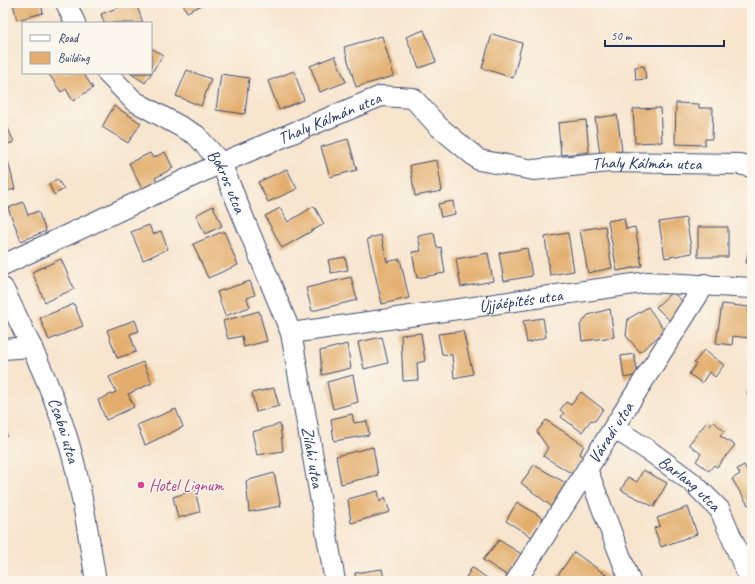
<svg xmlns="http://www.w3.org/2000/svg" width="755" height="584" font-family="Caveat,sans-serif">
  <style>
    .building { fill: #e3ae6d }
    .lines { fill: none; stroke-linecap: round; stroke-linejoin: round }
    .minor-casing { stroke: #3c4a6f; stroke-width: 22 }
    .minor { stroke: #fff; stroke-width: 20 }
    .hotel-dot { fill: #d1479c; stroke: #fbf7ec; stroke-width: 1.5 }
    .labels { text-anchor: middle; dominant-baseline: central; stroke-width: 3; stroke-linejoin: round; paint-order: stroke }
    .street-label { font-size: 17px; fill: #1b2f5e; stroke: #fbf7ec }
    .hotel-label { font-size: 17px; fill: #b23c85; stroke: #fbf7ec; text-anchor: start }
  </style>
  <rect width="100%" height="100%" fill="#fbf7ec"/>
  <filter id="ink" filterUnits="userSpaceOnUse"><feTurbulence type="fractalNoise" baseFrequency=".025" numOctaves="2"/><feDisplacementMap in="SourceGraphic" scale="8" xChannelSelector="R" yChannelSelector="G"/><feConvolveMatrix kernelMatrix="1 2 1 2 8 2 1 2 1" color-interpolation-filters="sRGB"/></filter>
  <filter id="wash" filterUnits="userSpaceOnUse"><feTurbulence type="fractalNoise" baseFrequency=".012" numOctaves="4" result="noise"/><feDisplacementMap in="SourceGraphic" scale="16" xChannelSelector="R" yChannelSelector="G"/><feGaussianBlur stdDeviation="0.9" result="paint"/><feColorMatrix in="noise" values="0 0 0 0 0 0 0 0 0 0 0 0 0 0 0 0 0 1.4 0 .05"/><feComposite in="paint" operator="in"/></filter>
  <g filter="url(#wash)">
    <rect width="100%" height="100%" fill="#f7e5ce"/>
    <g id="blocks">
      <path class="building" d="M 13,3 L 41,3 L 43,13 L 17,20 Z
        M 130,3 L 136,3 L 143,23 L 104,23 L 101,14 Z
        M 182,3 L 207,3 L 187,12 Z
        M 424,30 L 436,62 L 419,68 L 406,37 Z
        M 492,34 L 522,43 L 513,78 L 482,68 Z
        M 382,36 L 394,76 L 356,87 L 344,47 Z
        M 151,48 L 163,55 L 145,83 L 130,73 L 151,73 Z
        M 335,56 L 346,82 L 320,92 L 310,66 Z
        M 644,66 L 646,79 L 636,80 L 635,67 Z
        M 187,70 L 211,79 L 201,106 L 176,96 Z
        M 294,71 L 304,100 L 279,110 L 268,81 Z
        M 48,73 L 83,73 L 93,88 L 73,101 L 66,89 L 61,92 Z
        M 221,74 L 249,78 L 245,114 L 216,110 Z
        M 676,103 L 699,104 L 699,108 L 713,108 L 712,139 L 705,139 L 705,145 L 675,144 Z
        M 114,106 L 141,123 L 128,143 L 102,127 Z
        M 660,108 L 662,142 L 635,143 L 633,109 Z
        M 617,115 L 622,151 L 600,154 L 595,118 Z
        M 3,117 L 14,142 L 3,146 Z
        M 586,120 L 589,152 L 561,155 L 558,123 Z
        M 348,139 L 357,170 L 330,177 L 321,147 Z
        M 165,152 L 173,168 L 155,178 L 158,183 L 143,191 L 129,163 L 150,153 L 153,158 Z
        M 437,160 L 442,191 L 415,196 L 410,165 Z
        M 8,161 L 15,189 L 3,192 L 3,162 Z
        M 287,169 L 297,189 L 268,202 L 258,182 Z
        M 57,179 L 64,189 L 54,195 L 49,184 Z
        M 453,201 L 455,214 L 441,217 L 438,204 Z
        M 23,202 L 28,215 L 38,211 L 46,231 L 21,241 L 8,208 Z
        M 213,206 L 222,226 L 205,234 L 196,215 Z
        M 314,206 L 324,224 L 282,248 L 265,216 L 280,208 L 288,222 Z
        M 624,218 L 626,229 L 635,227 L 642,266 L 617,271 L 608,221 Z
        M 686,218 L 692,253 L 665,258 L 659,222 Z
        M 149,225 L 153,234 L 161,231 L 168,249 L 143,260 L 131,232 Z
        M 605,226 L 612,268 L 588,273 L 580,230 Z
        M 698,227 L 728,227 L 728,257 L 698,257 Z
        M 224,231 L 238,265 L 208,278 L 193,244 Z
        M 434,233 L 437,248 L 441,247 L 445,273 L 417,278 L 412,252 L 421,251 L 418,236 Z
        M 568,233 L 574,271 L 550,275 L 545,237 Z
        M 381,235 L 387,262 L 400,259 L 409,298 L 382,304 L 367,239 Z
        M 751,239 L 752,239 L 752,264 L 746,263 Z
        M 527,248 L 532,276 L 504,281 L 499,253 Z
        M 488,253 L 493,281 L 461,287 L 456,259 Z
        M 345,257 L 348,270 L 331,273 L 328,260 Z
        M 61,259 L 74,289 L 45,302 L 32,272 Z
        M 351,277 L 357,300 L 312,311 L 306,288 Z
        M 250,281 L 255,295 L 247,298 L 250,307 L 225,316 L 217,292 Z
        M 672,292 L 685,303 L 670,321 L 656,307 Z
        M 74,304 L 83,326 L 49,340 L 40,318 Z
        M 722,304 L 749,307 L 748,316 L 752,316 L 749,338 L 733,336 L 732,345 L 716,343 Z
        M 648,307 L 665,331 L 640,352 L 626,336 L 628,319 Z
        M 610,309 L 614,337 L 582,341 L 580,325 L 588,315 Z
        M 259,311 L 267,341 L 244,347 L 242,336 L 228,339 L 223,321 Z
        M 543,318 L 546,337 L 527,343 L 523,321 Z
        M 135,320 L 139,331 L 130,334 L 136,352 L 117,358 L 107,330 Z
        M 463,331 L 473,374 L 454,378 L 452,355 L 442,354 L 438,334 Z
        M 421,333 L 425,361 L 417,363 L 418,380 L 403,381 L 401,335 Z
        M 382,337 L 388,363 L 364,369 L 358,342 Z
        M 347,344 L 351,368 L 322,375 L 320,351 Z
        M 704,350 L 724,365 L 715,377 L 709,372 L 702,383 L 689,374 L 696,364 L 694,363 Z
        M 634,354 L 638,375 L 624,378 L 621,356 Z
        M 143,362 L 152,383 L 128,394 L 134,407 L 106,420 L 98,400 L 116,392 L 109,377 Z
        M 353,375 L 358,402 L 333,409 L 327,382 Z
        M 274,388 L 279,406 L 256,412 L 252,393 Z
        M 752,390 L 752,404 L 747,392 Z
        M 581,392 L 603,409 L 595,421 L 591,420 L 582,432 L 561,417 L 564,413 L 560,410 L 566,402 L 571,405 Z
        M 176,409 L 183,427 L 145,445 L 137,425 Z
        M 352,414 L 354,423 L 367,421 L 369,435 L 334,441 L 331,419 Z
        M 546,420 L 584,445 L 580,454 L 588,461 L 579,478 L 543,456 L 548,448 L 537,432 Z
        M 713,421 L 724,431 L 720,436 L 735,445 L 717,467 L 714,465 L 709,471 L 696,461 L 701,454 L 689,444 L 706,423 L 709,426 Z
        M 3,422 L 7,436 L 3,437 Z
        M 280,424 L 283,451 L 257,455 L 252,432 Z
        M 373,447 L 378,475 L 341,484 L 336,456 Z
        M 534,465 L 566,483 L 551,506 L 521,483 Z
        M 744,465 L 747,470 L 752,467 L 752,502 L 748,505 L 732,479 L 740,474 L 737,469 Z
        M 643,470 L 667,483 L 654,507 L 621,490 L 628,477 L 637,482 Z
        M 274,473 L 281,506 L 249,512 L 246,481 Z
        M 195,490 L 200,512 L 178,518 L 173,497 Z
        M 378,491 L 380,502 L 385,497 L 390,512 L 351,523 L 348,499 Z
        M 517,502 L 543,518 L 532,537 L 506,521 Z
        M 688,507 L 697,534 L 661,547 L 654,528 L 660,526 L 657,518 Z
        M 499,540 L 523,555 L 508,576 L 483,560 Z
        M 574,552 L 609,577 L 606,581 L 560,581 L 556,578 Z
        M 472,567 L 491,581 L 464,581 Z
        M 382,569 L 384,579 L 356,581 L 355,573 Z"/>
    </g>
  </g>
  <g filter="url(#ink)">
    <use href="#blocks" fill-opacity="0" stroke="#3c4a6f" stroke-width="1"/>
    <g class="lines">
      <defs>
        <g id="minor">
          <path d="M 66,3 L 75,23"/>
          <path id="s1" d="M 107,73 L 134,101 L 196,135 L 221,163 L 291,333 L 335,581"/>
          <path id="s2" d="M 3,265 L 221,163 L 381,96 L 413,98 L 438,126 L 479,160 L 534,170 L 609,162 L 739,164 L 752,167"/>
          <path id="s3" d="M 3,288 C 30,343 59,401 74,462 C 84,501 89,541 96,581"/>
          <path id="s4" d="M 291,333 L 648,282 L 752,288"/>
          <path d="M 3,349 L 32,347"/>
          <path id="s5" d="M 614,428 L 651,452 L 693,483 L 720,510 L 750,581"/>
          <path d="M 587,469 L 630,581"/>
          <path id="s6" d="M 516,581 L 705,284"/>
        </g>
      </defs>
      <use href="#minor" class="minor-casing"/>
      <use href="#minor" class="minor"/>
    </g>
  </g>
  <circle class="hotel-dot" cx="141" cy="485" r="4"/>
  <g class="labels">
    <g class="street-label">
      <text stroke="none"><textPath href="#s2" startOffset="358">Thaly Kálmán utca</textPath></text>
      <text stroke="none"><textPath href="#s2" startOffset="706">Thaly Kálmán utca</textPath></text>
      <text stroke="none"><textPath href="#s1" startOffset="166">Bokros utca</textPath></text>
      <text stroke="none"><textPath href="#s4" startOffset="232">Újjáépítés utca</textPath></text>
      <text stroke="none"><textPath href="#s3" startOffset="155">Csabai utca</textPath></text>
      <text stroke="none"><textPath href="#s6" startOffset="176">Váradi utca</textPath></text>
      <text stroke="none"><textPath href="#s1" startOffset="457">Zilahi utca</textPath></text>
      <text stroke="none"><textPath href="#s5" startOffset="94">Barlang utca</textPath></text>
    </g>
    <g class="hotel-label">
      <text x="149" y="485">Hotel Lignum</text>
    </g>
  </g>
  <rect width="755" height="584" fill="none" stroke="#fbf7ec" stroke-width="16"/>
  <rect x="22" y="22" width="130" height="52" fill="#fbf7ec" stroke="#a1a7b3"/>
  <rect x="30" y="35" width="20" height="6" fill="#ffffff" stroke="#a1a7b3"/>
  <text x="58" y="42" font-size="12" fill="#1b2f5e">Road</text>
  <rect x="30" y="52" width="20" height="12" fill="#e3ae6d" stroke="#a1a7b3"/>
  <text x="58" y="62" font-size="12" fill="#1b2f5e">Building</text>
  <path d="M605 40v6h119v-6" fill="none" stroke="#1b2f5e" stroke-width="2"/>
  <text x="611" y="40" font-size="12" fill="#1b2f5e" stroke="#fbf7ec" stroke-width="3" paint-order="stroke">50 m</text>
</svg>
